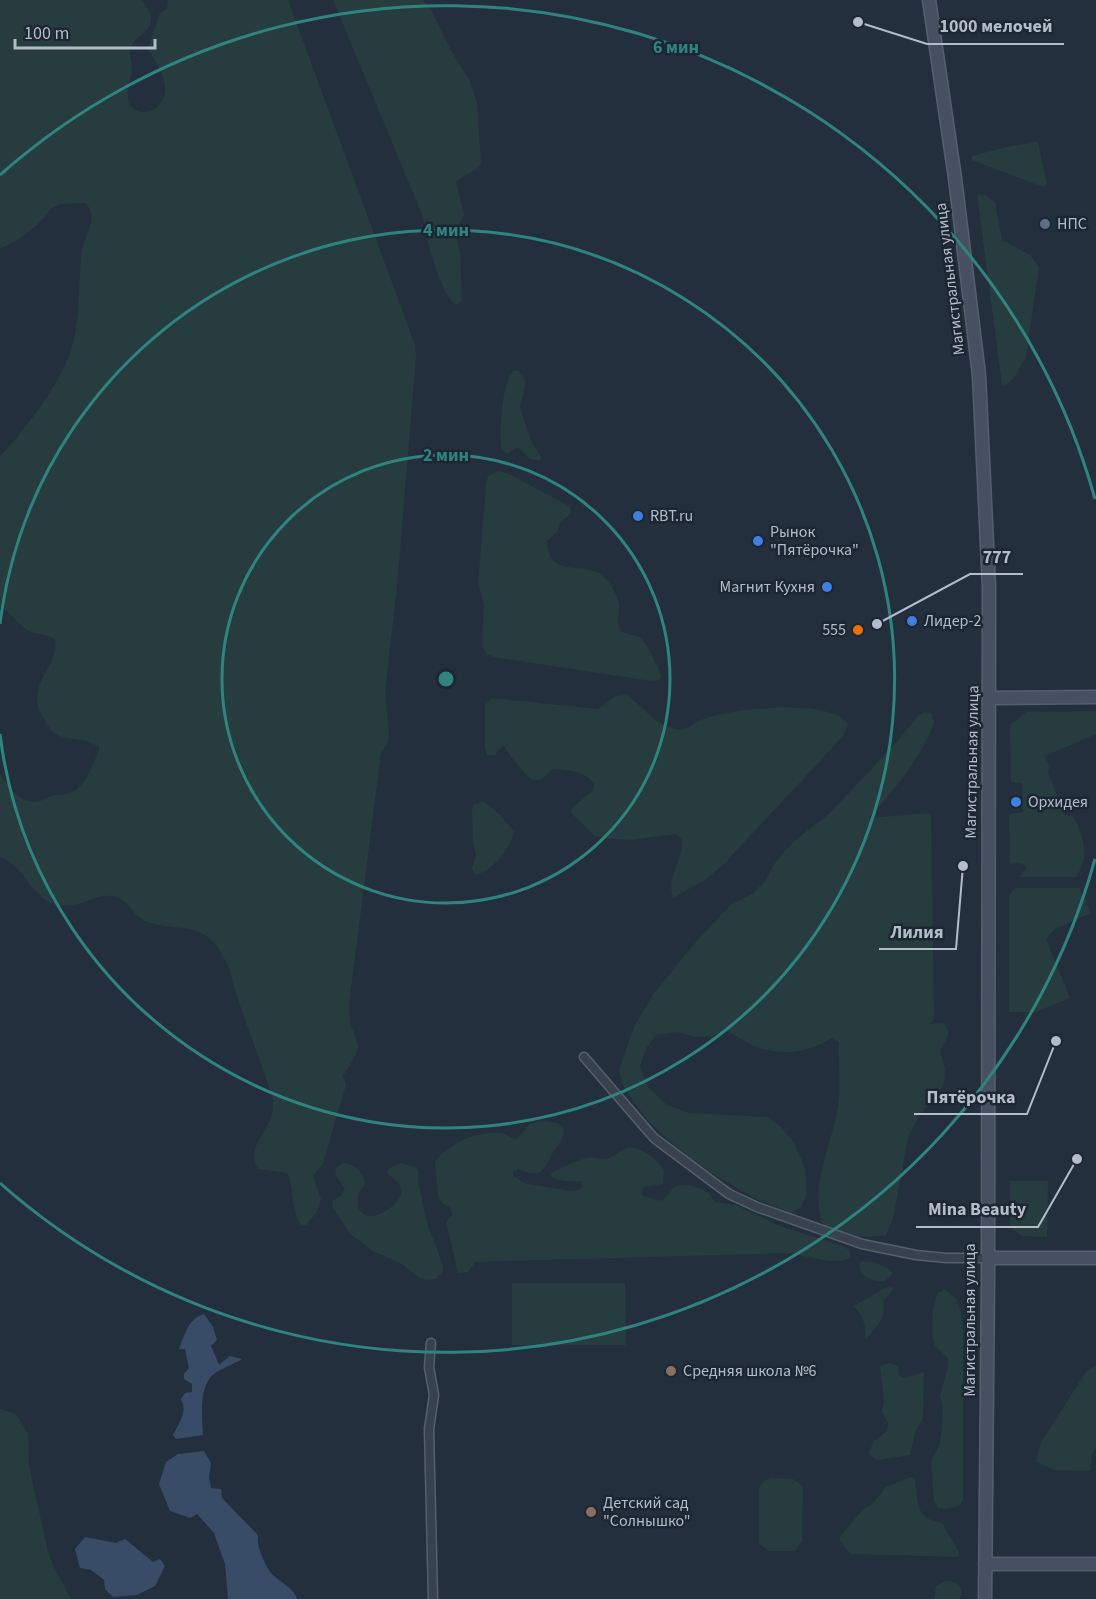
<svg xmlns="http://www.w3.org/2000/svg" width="1096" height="1599" font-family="'Source Sans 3',sans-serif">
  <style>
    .green { fill: #263c3f }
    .water { fill: #394c67 }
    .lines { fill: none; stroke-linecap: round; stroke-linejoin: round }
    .street-casing { stroke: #565f6c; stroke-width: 11 }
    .secondary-casing { stroke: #565f6c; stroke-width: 15 }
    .street { stroke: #38414e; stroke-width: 8 }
    .secondary { stroke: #465061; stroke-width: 12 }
    .ring { fill: none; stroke: #308480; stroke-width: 3 }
    .service-dot { fill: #5c6f8a; stroke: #1d2633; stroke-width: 2 }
    .shop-dot { fill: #3f7fe0; stroke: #1d2633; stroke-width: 2 }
    .food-dot { fill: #e8710a; stroke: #1d2633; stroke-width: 2 }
    .education-dot { fill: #8d6e63; stroke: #1d2633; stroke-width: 2 }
    .labels { text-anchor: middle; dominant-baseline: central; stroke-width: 5; stroke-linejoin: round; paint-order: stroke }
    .poi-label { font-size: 16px; fill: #b4bcc9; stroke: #1d2633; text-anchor: start }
    .street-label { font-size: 16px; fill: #b4bcc9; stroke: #1d2633 }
    .centre { fill: #308480; stroke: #1d2633; stroke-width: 3 }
    .ring-label { font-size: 18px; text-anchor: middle; font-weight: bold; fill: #308480; stroke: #1d2633; stroke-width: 5; stroke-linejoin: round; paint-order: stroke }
    .leader { fill: none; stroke: #b4bcc9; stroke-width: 2 }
    .callout-dot { fill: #b4bcc9; stroke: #1d2633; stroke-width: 2 }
    .callout-label { font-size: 18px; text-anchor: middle; font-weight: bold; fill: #b4bcc9; stroke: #1d2633; stroke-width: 5; stroke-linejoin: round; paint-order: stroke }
  </style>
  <rect width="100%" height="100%" fill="#242f3e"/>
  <path class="green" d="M 0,0 L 142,0 C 146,6 152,13 151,20 C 149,33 137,35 132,45 C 127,52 132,60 132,67 C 132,82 118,105 140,112 C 146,113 153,111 157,107 C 176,90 157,64 148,49 L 160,13 L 167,8 L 168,0 L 288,0 L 415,345 L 416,358 L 397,587 L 385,691 L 389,733 L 388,742 L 381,753 L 349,1004 L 350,1025 L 355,1035 L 358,1047 L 356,1055 L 343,1076 L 346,1085 L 323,1163 L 313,1176 L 321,1199 L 317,1212 L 306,1225 L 301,1225 C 290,1210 295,1189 287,1173 L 258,1169 C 246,1148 267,1133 272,1114 C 273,1109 273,1104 273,1099 C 261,1062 247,1027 235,990 C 233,983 232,975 229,968 C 224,957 216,942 205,935 C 188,925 166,929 148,922 C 133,917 128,898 112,896 C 93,893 79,911 54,904 C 30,896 25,866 0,857 L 0,773 C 6,785 19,802 34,802 C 40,802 46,798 52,796 C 62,793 70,796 78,788 C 88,779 93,763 99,751 L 99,747 C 95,745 90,742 86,741 C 75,738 65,740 55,733 C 50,730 47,724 44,719 C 22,685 61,666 55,640 C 46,632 36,636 27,630 C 16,623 11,612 0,607 L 0,456 C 23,433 53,392 66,363 C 73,348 76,329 78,313 C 80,292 79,271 82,249 C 85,234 100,216 85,203 L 60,204 L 51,209 L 37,225 L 19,239 L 0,249 Z
    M 333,0 L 423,0 L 431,10 L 450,49 L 469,79 L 477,102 L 481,164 C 475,173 464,174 456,182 L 464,215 L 455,233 L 460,252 L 462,301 L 456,305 C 440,294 426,238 423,217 Z
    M 1038,142 L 1047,185 L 1043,187 L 972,160 L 972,156 L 1006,147 Z
    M 977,194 L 986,195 L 995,202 L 1002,240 L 1030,255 L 1039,267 L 1026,357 L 1014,378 L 1007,384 L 1002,385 Z
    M 514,370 L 519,371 L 526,382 L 520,408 L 531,441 L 541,457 L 540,460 L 530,459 L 518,447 L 506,454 L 501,449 C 500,431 501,383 514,370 Z
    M 498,471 L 507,473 L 569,506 L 572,513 L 560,522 L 558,531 L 547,541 C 549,578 578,562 599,573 C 608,578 618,595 619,604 C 620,612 616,619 619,627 C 623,638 635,632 642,639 C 650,649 656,665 662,676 L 659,680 L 651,681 L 494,657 L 486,654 L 482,645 L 484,604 L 478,584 L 486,485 L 488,476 Z
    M 626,695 C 644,707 654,724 675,729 C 687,732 691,724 701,720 C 731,708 809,701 839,716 C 842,717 846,722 848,725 L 843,736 L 724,864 L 706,879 L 673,898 C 666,874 684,860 682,840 L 676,834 L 629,840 L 603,838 L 595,836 L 571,813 L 572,808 L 593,790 L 594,783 C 583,770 568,770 552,769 C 540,783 534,785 522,770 C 515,762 509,755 504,746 L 498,750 L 495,756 L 487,755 L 485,748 L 485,705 L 492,698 L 598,709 L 616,696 Z
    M 1096,711 L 1096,734 L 1045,756 L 1049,766 L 1048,773 L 1065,815 L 1074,817 C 1084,839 1090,856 1076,877 L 1020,877 L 1027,867 L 1020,863 L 1010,864 L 1009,814 L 1023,812 L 1022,783 L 1011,782 L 1010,725 L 1026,712 Z
    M 925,712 L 931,713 L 934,723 C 920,760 895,788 869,818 L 931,813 L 934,1019 L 929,1024 L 943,1023 C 954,1035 944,1039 940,1051 L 945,1068 L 944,1082 L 940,1092 L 921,1113 L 908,1137 L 893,1219 L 886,1235 C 865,1239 842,1236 823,1226 C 809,1189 830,1148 837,1112 C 842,1090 838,1064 839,1042 L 831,1038 C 809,1054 781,1055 756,1047 C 748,1044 736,1035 727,1031 L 712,1036 L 695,1037 L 678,1032 L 656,1035 L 647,1047 L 640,1066 L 648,1087 L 667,1105 L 689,1113 L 767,1117 L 781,1127 L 794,1143 L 805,1168 L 807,1194 L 800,1208 L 791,1213 L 752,1197 L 691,1160 L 647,1120 L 624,1088 L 619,1070 L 634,1027 L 654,993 L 700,937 L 731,905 L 752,894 L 765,881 L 775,863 L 794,841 L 829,814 L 894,745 L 918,716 Z
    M 483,801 L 500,815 L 514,831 C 511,849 492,871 475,875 L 472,869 L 476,856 L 473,842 L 472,812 L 473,805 Z
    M 1014,888 L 1079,888 L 1091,913 L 1055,929 L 1046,939 L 1070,998 L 1036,1012 L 1009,1012 L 1009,896 Z
    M 541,1121 L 558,1123 L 564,1129 C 564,1138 559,1144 554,1151 C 542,1170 544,1180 518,1169 L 513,1171 L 513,1176 L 526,1184 L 574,1191 L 582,1188 L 581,1181 C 571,1182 559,1182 551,1176 L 552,1172 C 560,1169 579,1159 587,1158 C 593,1157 599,1159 605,1159 C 614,1158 618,1151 626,1148 C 640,1145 659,1160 664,1171 L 663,1184 L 644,1187 L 641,1193 C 645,1198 647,1196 653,1199 C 665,1204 666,1195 674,1188 C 681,1181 704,1188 710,1194 C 712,1197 713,1200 715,1202 L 735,1205 L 780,1226 L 845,1247 L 849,1250 L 851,1257 C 837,1267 805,1255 788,1253 L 475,1262 L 468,1272 L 458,1273 L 446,1222 L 452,1215 L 450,1207 L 442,1203 L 438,1195 L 435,1161 C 450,1144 476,1131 499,1133 C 507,1133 510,1139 517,1139 L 530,1124 Z
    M 343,1163 C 354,1163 365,1173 365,1184 C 357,1192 352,1211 368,1216 C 379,1219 405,1201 401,1188 C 399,1182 392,1178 388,1174 L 388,1169 L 400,1163 L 415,1167 L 418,1170 L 418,1182 L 428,1226 L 443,1265 L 443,1271 L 436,1279 L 425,1280 L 420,1278 L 402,1264 L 373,1251 L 350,1234 L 333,1208 L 332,1201 L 341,1196 L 345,1189 L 335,1174 L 337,1167 Z
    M 1010,1181 L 1048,1181 L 1047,1237 L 1022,1236 L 1010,1227 Z
    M 861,1261 L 874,1262 L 890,1269 L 892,1274 L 885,1281 C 873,1282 854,1276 861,1261 Z
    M 512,1283 L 625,1283 L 626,1345 L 512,1345 Z
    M 892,1287 L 893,1290 L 883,1301 C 887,1319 877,1326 865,1340 C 866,1325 864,1317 854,1306 L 885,1288 Z
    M 945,1290 L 957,1299 L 963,1323 L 963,1500 L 959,1506 L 946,1509 L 938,1508 L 934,1500 L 931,1461 L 939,1446 L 941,1436 L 943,1408 L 940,1396 L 948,1367 L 948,1359 C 945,1353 939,1351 935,1345 C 930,1335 932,1301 938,1293 Z
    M 888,1363 L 898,1366 L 899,1375 L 904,1378 L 924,1372 L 923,1418 L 915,1433 L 910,1455 L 877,1460 L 868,1454 L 874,1441 L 887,1431 L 888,1423 L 882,1412 L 884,1398 L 880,1366 Z
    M 1096,1365 L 1096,1448 L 1092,1455 L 1090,1471 L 1054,1470 L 1036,1462 L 1041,1442 L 1086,1372 Z
    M 0,1409 L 16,1414 L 28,1434 L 29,1466 L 48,1552 L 53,1565 L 71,1599 L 0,1599 Z
    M 911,1477 L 915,1480 C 918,1502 915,1519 942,1523 L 959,1552 L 958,1557 L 850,1554 L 839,1538 L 862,1510 L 872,1504 L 886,1487 Z
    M 771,1478 L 793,1479 L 803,1486 L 802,1541 L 795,1551 L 769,1551 L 759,1544 L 759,1488 L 763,1481 Z
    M 946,1581 C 959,1582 964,1586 960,1599 L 934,1599 L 936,1586 Z"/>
  <path class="water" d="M 204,1314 L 213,1327 L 217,1340 L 211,1346 L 219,1365 L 230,1356 L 242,1359 C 233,1365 217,1369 210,1378 C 199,1392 202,1419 203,1435 L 176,1439 L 173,1435 C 179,1423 188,1412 181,1399 L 185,1393 L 192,1392 L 192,1384 L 184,1379 L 184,1374 L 189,1368 L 185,1349 L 179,1349 C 185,1334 188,1319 204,1314 Z
    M 204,1451 L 211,1463 L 209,1478 L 211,1488 L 221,1489 L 222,1498 L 256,1533 L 258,1536 C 256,1546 266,1568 273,1575 C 281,1583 294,1588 297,1599 L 228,1599 L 225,1564 L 214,1533 L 197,1514 L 190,1518 L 170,1511 L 159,1484 L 166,1462 L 178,1454 Z
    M 85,1537 L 116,1543 L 125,1539 L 153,1562 L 160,1559 L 165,1566 L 155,1586 L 137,1595 L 113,1597 L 105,1589 L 104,1580 L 91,1570 L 80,1568 L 75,1549 Z"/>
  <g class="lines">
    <defs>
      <path id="street" d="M 584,1057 L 654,1138 L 729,1194 L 757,1207 L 862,1244 L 916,1255 L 946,1258 L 988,1258
        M 431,1343 L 429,1367 L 434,1395 L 429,1429 L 433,1599"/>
      <path id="secondary" d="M 929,0 L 955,178 L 979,375 L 989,587 L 988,1280 L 985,1599
        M 989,698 L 1096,697
        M 988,1258 L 1096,1258
        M 985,1564 L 1096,1564"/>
    </defs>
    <use href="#street" class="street-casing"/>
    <use href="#secondary" class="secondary-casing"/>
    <use href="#street" class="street"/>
    <use href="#secondary" class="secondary"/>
  </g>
  <g class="ring">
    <circle cx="446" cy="679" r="224"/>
    <path d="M0 624A449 449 0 1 1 0 734"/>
    <path d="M1095 859A673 673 0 0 1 0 1183M0 175A673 673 0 0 1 1095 499"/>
  </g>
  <circle class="service-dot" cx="1045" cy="224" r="6"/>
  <g class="shop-dot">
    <circle cx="638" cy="516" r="6"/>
    <circle cx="758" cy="541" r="6"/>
    <circle cx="827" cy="587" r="6"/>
    <circle cx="912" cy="621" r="6"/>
    <circle cx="1016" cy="802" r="6"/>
  </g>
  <circle class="food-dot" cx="858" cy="630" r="6"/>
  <g class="education-dot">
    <circle cx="671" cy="1371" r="6"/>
    <circle cx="591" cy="1512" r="6"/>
  </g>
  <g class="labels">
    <g class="poi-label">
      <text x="1057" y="224">НПС</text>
      <text x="650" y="516">RBT.ru</text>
      <text x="770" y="532">Рынок<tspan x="770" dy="18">"Пятёрочка"</tspan></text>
      <text x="815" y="587" text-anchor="end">Магнит Кухня</text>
      <text x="924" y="621">Лидер-2</text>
      <text x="846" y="630" text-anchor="end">555</text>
      <text x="1028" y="802">Орхидея</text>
      <text x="683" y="1371">Средняя школа №6</text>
      <text x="603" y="1503">Детский сад<tspan x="603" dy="18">"Солнышко"</tspan></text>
    </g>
    <g class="street-label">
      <text transform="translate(950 279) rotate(-97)">Магистральная улица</text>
      <text transform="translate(972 762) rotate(-89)">Магистральная улица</text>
      <text transform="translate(970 1320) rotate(-90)">Магистральная улица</text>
    </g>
  </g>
  <circle cx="446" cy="679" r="9" class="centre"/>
  <g class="ring-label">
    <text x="676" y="53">6 мин</text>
    <text x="446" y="236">4 мин</text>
    <text x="446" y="461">2 мин</text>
  </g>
  <path class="leader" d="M858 22L927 44H1064M877 624L970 574H1023M963 866L956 949H879M1056 1041L1027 1114H914M1077 1159L1038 1227H916"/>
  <g class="callout-dot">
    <circle cx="858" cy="22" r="6"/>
    <circle cx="877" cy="624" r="6"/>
    <circle cx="963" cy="866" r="6"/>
    <circle cx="1056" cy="1041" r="6"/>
    <circle cx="1077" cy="1159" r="6"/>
  </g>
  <g class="callout-label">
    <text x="996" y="32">1000 мелочей</text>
    <text x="997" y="563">777</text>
    <text x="917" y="938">Лилия</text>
    <text x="971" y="1103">Пятёрочка</text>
    <text x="977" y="1215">Mina Beauty</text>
  </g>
  <path d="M15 39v9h140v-9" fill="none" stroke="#b4bcc9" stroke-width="3"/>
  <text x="24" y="39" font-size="18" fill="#b4bcc9" stroke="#1d2633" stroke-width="4.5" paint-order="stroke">100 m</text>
</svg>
